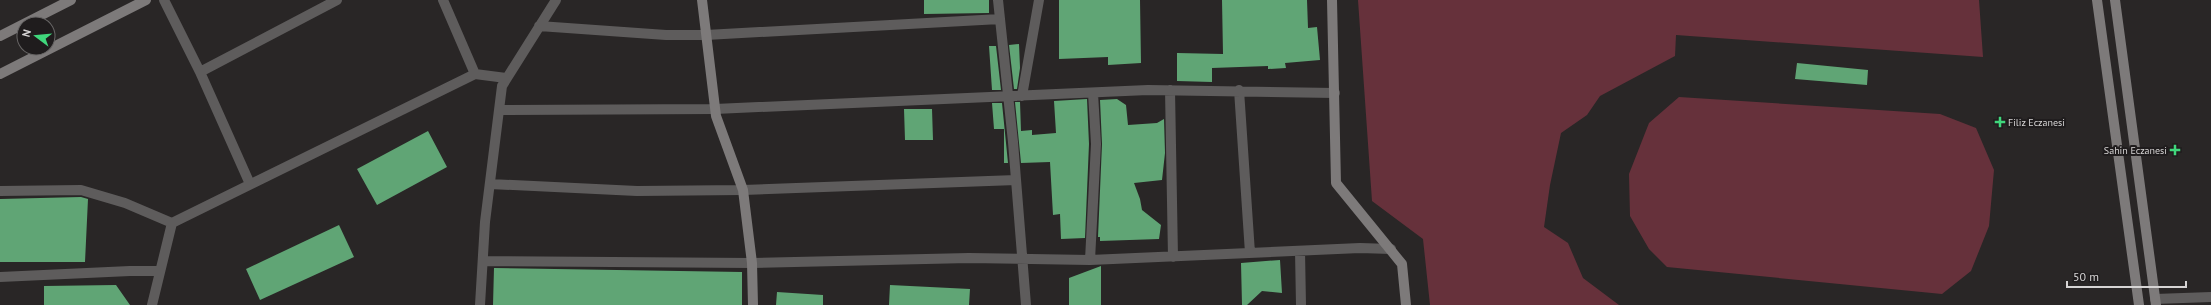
<svg xmlns="http://www.w3.org/2000/svg" width="2211" height="305" font-family="'PT Sans',sans-serif">
  <style>
    .green { fill: #66313b }
    .building { fill: #60a575 }
    .lines { fill: none; stroke-linecap: round; stroke-linejoin: round }
    .street { stroke: #5e5c5c; stroke-width: 10 }
    .secondary { stroke: #7d7a7a; stroke-width: 10 }
    .poi-dot { fill: #40d77c; stroke: #1f1c1d; stroke-width: 1.5 }
    .labels { text-anchor: middle; dominant-baseline: central; stroke-width: 4; stroke-linejoin: round; paint-order: stroke }
    .poi-label { font-size: 10px; fill: #d6d4d4; stroke: #1f1c1d; text-anchor: start }
  </style>
  <rect width="100%" height="100%" fill="#292626"/>
  <path class="green" d="M 1358,0 L 1979,0 L 1983,57 L 1676,35 L 1675,56 L 1600,96 L 1587,115 L 1561,133 L 1550,185 L 1544,227 L 1568,243 L 1583,278 L 1619,305 L 1430,305 L 1423,239 L 1372,201 Z
    M 1679,97 L 1940,114 L 1976,128 L 1994,170 L 1989,226 L 1971,271 L 1942,294 L 1667,267 L 1649,249 L 1630,216 L 1629,174 L 1649,123 Z"/>
  <path class="building" d="M 924,0 L 989,0 L 989,13 L 924,14 Z
    M 1059,0 L 1140,0 L 1141,63 L 1108,65 L 1108,57 L 1059,59 Z
    M 1222,0 L 1307,0 L 1308,28 L 1317,27 L 1320,60 L 1285,63 L 1286,68 L 1268,69 L 1268,66 L 1212,68 L 1212,82 L 1177,81 L 1177,53 L 1223,54 Z
    M 1019,44 L 1020,68 L 1017,89 L 1014,89 L 1009,45 Z
    M 989,46 L 996,46 L 1001,90 L 992,90 Z
    M 1797,63 L 1868,70 L 1867,85 L 1795,79 Z
    M 1087,99 L 1089,144 L 1085,238 L 1061,239 L 1060,214 L 1053,215 L 1050,162 L 1021,163 L 1015,102 L 1020,102 L 1021,131 L 1032,130 L 1032,135 L 1056,133 L 1054,101 Z
    M 1117,99 L 1126,105 L 1128,125 L 1157,123 L 1164,119 L 1165,153 L 1162,180 L 1134,183 L 1140,199 L 1142,210 L 1161,225 L 1159,239 L 1100,241 L 1100,237 L 1098,237 L 1102,144 L 1100,100 Z
    M 992,103 L 1002,103 L 1008,163 L 1004,163 L 1004,129 L 994,129 Z
    M 904,109 L 932,109 L 933,140 L 905,140 Z
    M 428,131 L 447,167 L 377,205 L 357,169 Z
    M 81,197 L 88,199 L 85,262 L 0,262 L 0,199 Z
    M 339,225 L 354,257 L 260,300 L 246,269 Z
    M 1280,260 L 1282,293 L 1262,291 L 1247,305 L 1242,305 L 1241,263 Z
    M 1101,266 L 1101,305 L 1069,305 L 1069,278 Z
    M 494,268 L 742,272 L 742,305 L 493,305 Z
    M 116,285 L 130,305 L 44,305 L 44,286 Z
    M 890,285 L 970,289 L 969,305 L 889,305 Z
    M 777,292 L 823,295 L 823,305 L 776,305 Z"/>
  <g class="lines">
    <path class="street" d="M 164,0 L 200,72 L 250,184
      M 443,0 L 475,74
      M 998,0 L 1013,142 L 1026,305
      M 539,26 L 666,35 L 706,35 L 1000,19
      M 200,72 L 337,0
      M 1170,90 L 1173,257
      M 1239,90 L 1250,253
      M 1022,96 L 1039,0
      M 499,110 L 715,109 L 1148,90 L 1335,93
      M 490,184 L 637,191 L 743,190 L 1016,180
      M 0,191 L 81,190 L 125,203 L 172,223 L 475,74 L 506,78
      M 1300,251 L 1301,305
      M 1090,260 L 1096,144 L 1093,93
      M 483,261 L 752,263 L 969,258 L 1090,260 L 1360,248 L 1391,249
      M 0,277 L 130,271 L 160,271
      M 2155,299 L 2211,297
      M 152,305 L 172,223
      M 480,305 L 485,222 L 502,86 L 556,0"/>
    <path class="secondary" d="M 702,0 L 716,116 L 743,190 L 752,263 L 753,305
      M 1332,0 L 1336,183 L 1402,264 L 1406,305
      M 2097,0 L 2139,305
      M 2115,0 L 2156,305
      M 0,36 L 71,0
      M 0,74 L 146,0"/>
  </g>
  <g class="poi-dot">
    <path d="M1998 116h4v4h4v4h-4v4h-4v-4h-4v-4h4z"/>
    <path d="M2173 144h4v4h4v4h-4v4h-4v-4h-4v-4h4z"/>
  </g>
  <g class="labels">
    <g class="poi-label">
      <text x="2008" y="122">Filiz Eczanesi</text>
      <text x="2167" y="150" text-anchor="end">Sahin Eczanesi</text>
    </g>
  </g>
  <g transform="translate(36 36) rotate(286)"><circle r="19" fill="#1f1c1d" stroke="#686666"/>
  <path d="M0-3L7 15L0 10L-7 15Z" fill="#40d77c"/>
  <text y="-6" font-size="11" font-weight="bold" text-anchor="middle" fill="#d6d4d4">N</text>
  </g>
  <path d="M2067 281v6h119v-6" fill="none" stroke="#d6d4d4" stroke-width="2"/>
  <text x="2073" y="281" font-size="12" fill="#d6d4d4" stroke="#1f1c1d" stroke-width="3" paint-order="stroke">50 m</text>
</svg>
